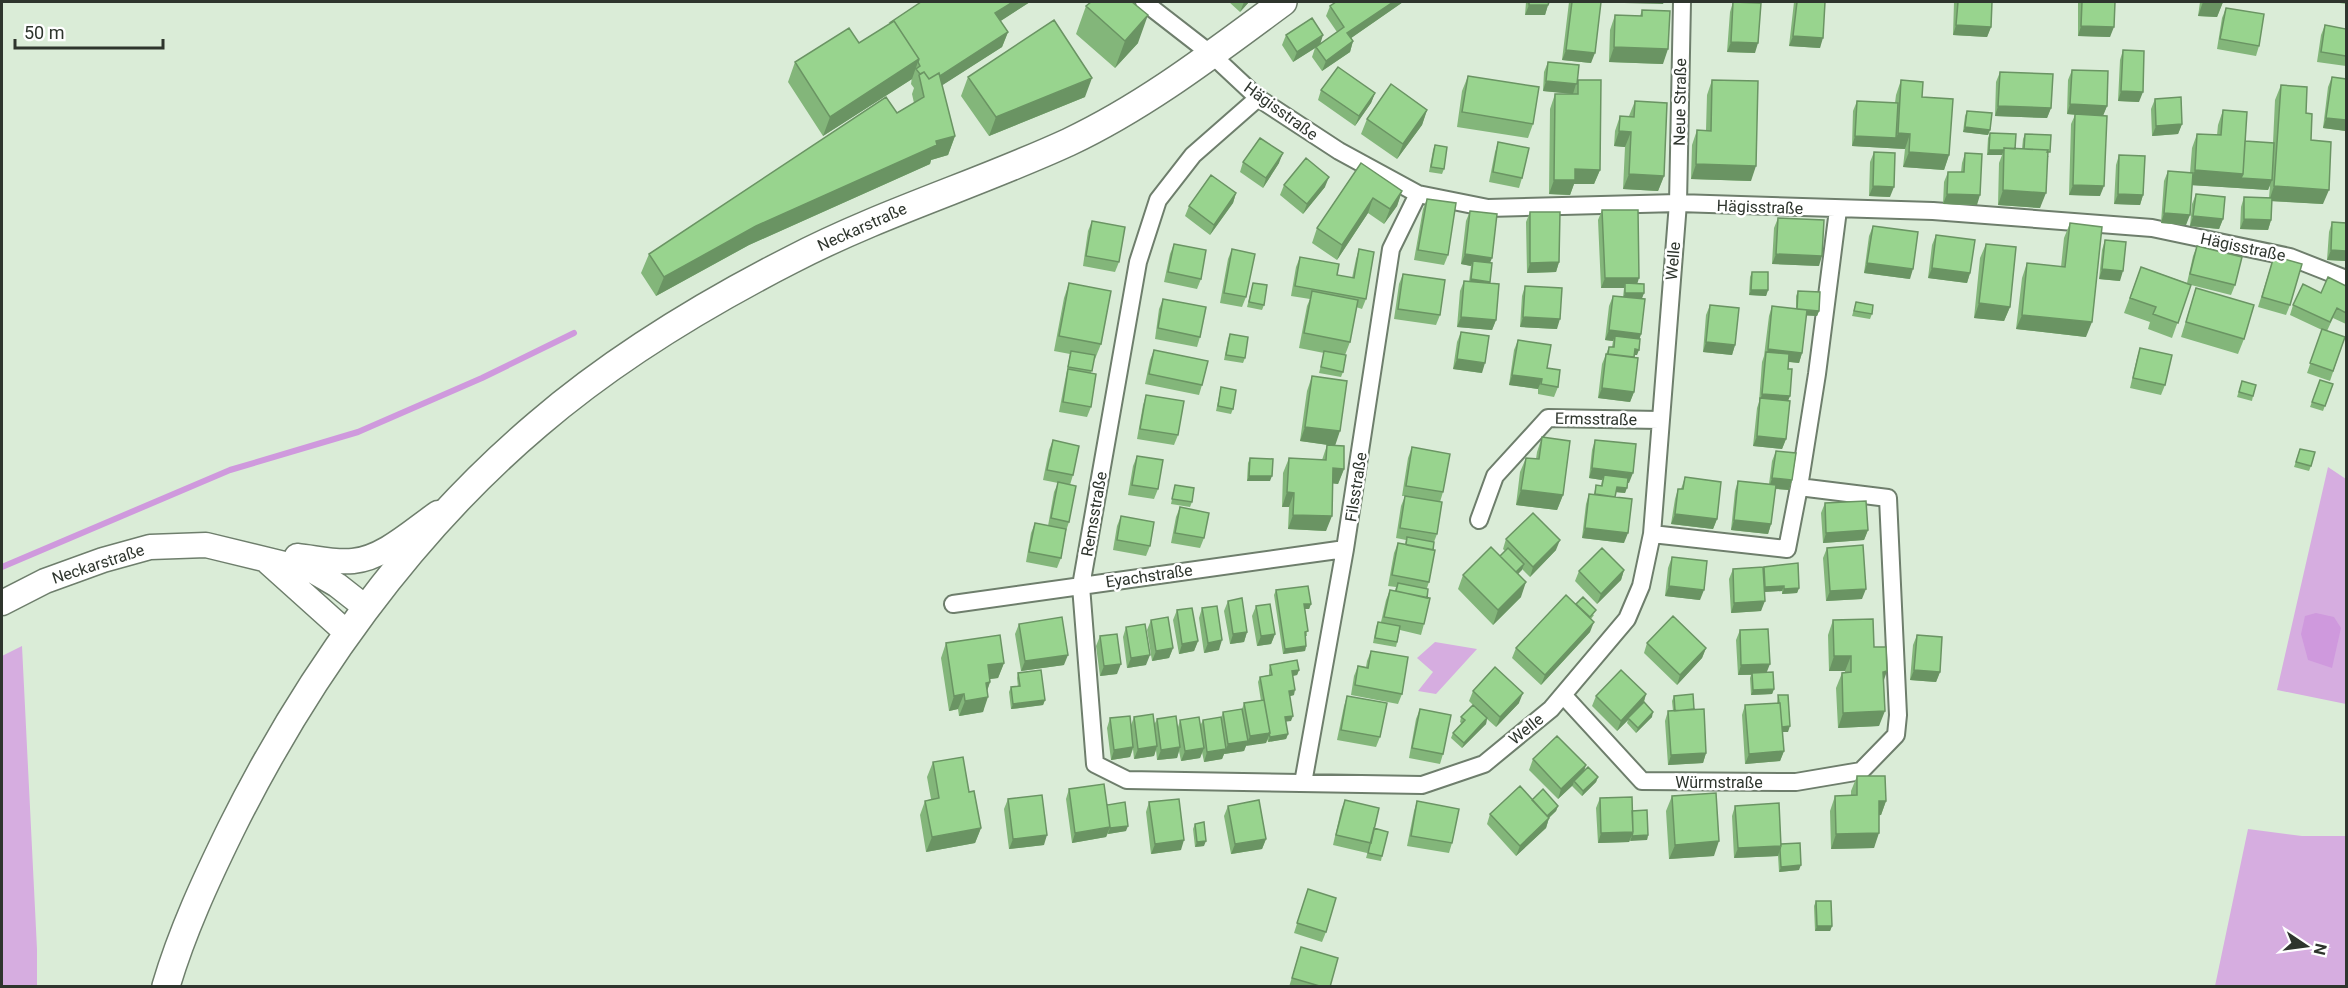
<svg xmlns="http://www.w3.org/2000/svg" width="2348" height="988" font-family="Roboto,sans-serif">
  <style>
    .green { fill: #d6ade0 }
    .water { fill: #cf99dd }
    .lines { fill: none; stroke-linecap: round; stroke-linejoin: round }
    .stream { stroke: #cf99dd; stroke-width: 6 }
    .minor-casing { stroke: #6e7e6c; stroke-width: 20 }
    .secondary-casing { stroke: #6e7e6c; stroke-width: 27 }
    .primary-casing { stroke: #6e7e6c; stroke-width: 30 }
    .minor { stroke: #fff; stroke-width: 16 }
    .secondary { stroke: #fff; stroke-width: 24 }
    .primary { stroke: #fff; stroke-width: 27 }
    .wall { fill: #83b67a }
    .shaded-wall { fill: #6a9463 }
    .building { fill: #98d48e; stroke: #6a9463; stroke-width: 1.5 }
    .labels { text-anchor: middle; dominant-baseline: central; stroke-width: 5; stroke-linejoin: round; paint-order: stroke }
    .street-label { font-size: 16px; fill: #2e352d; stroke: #fff }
  </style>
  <rect width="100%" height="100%" fill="#daecd7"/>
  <path class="green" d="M 2328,467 L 2346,479 L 2346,704 L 2277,690 Z
    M 1435,642 L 1477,649 L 1436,694 L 1418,691 L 1433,672 L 1417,658 Z
    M 22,646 L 37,949 L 37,986 L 2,986 L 2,656 Z
    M 2248,829 L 2302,836 L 2346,836 L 2346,986 L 2215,986 Z"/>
  <path class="water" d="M 2316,613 L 2334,617 L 2341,628 L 2332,668 L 2308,660 L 2301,634 L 2305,616 Z"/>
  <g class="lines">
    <path class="stream" d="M 2,567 L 230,470 L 358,432 L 482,378 L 574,333"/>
    <defs>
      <path id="minor" d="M 1144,2 L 1211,54 L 1258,98 L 1339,151 L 1418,194 L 1488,208 L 1678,203 L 1933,211 L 2152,228 L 2290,257 L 2346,279
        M 1258,98 L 1193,155 L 1158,200 L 1138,262 L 1081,586 L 1095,764 L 1127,780 L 1422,785 L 1484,764 L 1551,709 L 1627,619 L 1641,586 L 1652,534 L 1678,203 L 1682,2
        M 1479,520 L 1495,476 L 1548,418 L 1659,420
        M 1652,534 L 1787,549 L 1799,487
        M 953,604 L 1345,549
        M 1564,696 L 1642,781 L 1796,782 L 1861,771 L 1896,735 L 1898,715 L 1888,498 L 1799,487 L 1817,374 L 1838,210
        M 1303,783 L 1345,549 L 1391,249 L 1418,194"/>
      <path id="secondary" d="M 297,556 C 316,558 335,563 353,561 C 384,558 413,530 438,513
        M 268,562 L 347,633
        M 2,603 L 45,581 L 103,560 L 150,547 L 206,545 L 313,571 L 337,585 L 365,607"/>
      <path id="primary" d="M 166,986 C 182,932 206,880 231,829 C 306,678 409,533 538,424 C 615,358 701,306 791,260 C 881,213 978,184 1069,142 C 1147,105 1215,52 1283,2"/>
    </defs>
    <use href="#minor" class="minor-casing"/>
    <use href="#secondary" class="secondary-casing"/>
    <use href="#primary" class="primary-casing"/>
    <use href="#minor" class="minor"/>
    <use href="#secondary" class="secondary"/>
    <use href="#primary" class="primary"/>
  </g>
  <path class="wall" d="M 921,2 L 1030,2 L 1000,21 L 1008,32 L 1002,47 L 942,85 L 955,136 L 948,155 L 931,160 L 930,164 L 749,245 L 656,296 L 641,273 L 649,254 L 914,103 L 912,94 L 914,88 L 911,84 L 912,77 L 912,79 L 823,136 L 788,82 L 795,62 L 859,43 L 891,23 L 891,22 Z
    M 1229,2 L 1249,2 L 1240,12 Z
    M 1336,2 L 1403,2 L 1351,38 L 1353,41 L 1350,52 L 1322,71 L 1312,57 L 1315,48 L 1293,62 L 1282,45 L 1286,35 L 1320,44 L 1337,32 L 1326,16 L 1330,6 Z
    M 1526,2 L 1549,2 L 1548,5 L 1545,15 L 1525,15 Z
    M 1569,2 L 1601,2 L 1591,63 L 1562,60 Z
    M 1733,2 L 1755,53 L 1727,52 L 1730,12 Z
    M 1794,2 L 1825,2 L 1820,48 L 1789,46 Z
    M 1954,2 L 1992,2 L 1991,27 L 1987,37 L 1953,35 Z
    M 2078,2 L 2115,2 L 2110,37 L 2078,36 Z
    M 2200,2 L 2223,2 L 2217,17 L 2198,16 Z
    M 2333,2 L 2346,2 L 2346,4 Z
    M 1086,6 L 1138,43 L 1115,68 L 1076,34 Z
    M 2226,8 L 2259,46 L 2256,56 L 2217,49 L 2222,18 Z
    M 1642,10 L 1663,64 L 1609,62 L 1610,30 L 1615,15 L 1640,16 Z
    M 2325,25 L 2346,29 L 2346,66 L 2317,62 L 2321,35 Z
    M 2123,50 L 2139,102 L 2118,101 L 2120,60 Z
    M 1548,62 L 1577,82 L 1600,170 L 1594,184 L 1574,184 L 1570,195 L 1549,194 L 1550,109 L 1555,94 L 1573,94 L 1543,91 L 1544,72 Z
    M 2072,70 L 2107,106 L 2103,115 L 2100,196 L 2069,195 L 2071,124 L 2075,115 L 2067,114 L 2068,80 Z
    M 2000,72 L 2051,108 L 2047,118 L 1995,116 L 1996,82 Z
    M 1468,76 L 1533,124 L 1528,138 L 1457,127 L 1462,91 Z
    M 968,77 L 1085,97 L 989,136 L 961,96 Z
    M 2332,77 L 2346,79 L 2346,131 L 2323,128 L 2328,87 Z
    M 1712,80 L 1751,181 L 1691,179 L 1692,145 L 1697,130 L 1706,130 L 1707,95 Z
    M 1901,80 L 1922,97 L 1949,155 L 1944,170 L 1903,167 L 1905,149 L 1852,146 L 1853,111 L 1857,101 L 1895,103 L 1896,95 Z
    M 2281,85 L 2306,113 L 2323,204 L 2272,201 L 2271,220 L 2268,230 L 2240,229 L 2241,207 L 2244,197 L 2269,198 L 2270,185 L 2268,190 L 2192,185 L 2186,225 L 2161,223 L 2164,181 L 2168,171 L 2190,173 L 2192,148 L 2197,134 L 2217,135 L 2218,125 L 2223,110 L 2245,141 L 2273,143 L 2275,100 Z
    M 1321,90 L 1375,93 L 1371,103 L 1355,126 L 1318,100 Z
    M 2155,99 L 2182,124 L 2178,134 L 2152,136 L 2151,109 Z
    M 1635,101 L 1664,176 L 1658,191 L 1623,189 L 1625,147 L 1614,146 L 1615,131 L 1620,116 L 1629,116 Z
    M 1427,110 L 1422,125 L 1397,159 L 1361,134 L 1367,119 Z
    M 1967,111 L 1990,130 L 1988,135 L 1963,132 L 1965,116 Z
    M 1990,133 L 2015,149 L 2022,149 L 2023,139 L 2025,134 L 2049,157 L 2047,157 L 2040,208 L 1998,205 L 1999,163 L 2002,155 L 1987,155 L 1988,138 Z
    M 1498,142 L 1522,178 L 1519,188 L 1489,182 L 1495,152 Z
    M 1435,145 L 1444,169 L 1442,174 L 1429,172 L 1433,150 Z
    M 1874,152 L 1890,197 L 1869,196 L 1870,162 Z
    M 1965,153 L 1977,205 L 1943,204 L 1944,182 L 1948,172 L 1961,172 L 1962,163 Z
    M 2119,155 L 2143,195 L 2140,205 L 2114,204 L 2116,165 Z
    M 1243,162 L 1279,163 L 1263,188 L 1240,172 Z
    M 1361,163 L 1402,191 L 1397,206 L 1384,224 L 1368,213 L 1337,260 L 1312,243 L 1317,228 Z
    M 1284,185 L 1325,187 L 1303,214 L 1280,195 Z
    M 1236,193 L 1233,203 L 1210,235 L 1185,216 L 1189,206 Z
    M 2196,194 L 2223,219 L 2219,229 L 2190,226 L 2192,204 Z
    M 1427,199 L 1448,255 L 1444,265 L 1414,260 L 1423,209 Z
    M 1602,210 L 1637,284 L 1644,293 L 1642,298 L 1632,298 L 1641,334 L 1639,339 L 1637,355 L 1635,355 L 1634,392 L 1630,402 L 1598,398 L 1602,364 L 1609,347 L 1612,347 L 1613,341 L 1605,340 L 1609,306 L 1613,296 L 1623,297 L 1624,288 L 1601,288 L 1598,220 Z
    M 1470,211 L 1490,263 L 1489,283 L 1496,320 L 1492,330 L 1457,327 L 1460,291 L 1464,281 L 1469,282 L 1471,266 L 1461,264 L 1466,221 Z
    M 1530,212 L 1559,262 L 1556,272 L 1527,273 L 1526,222 Z
    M 1778,218 L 1819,266 L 1772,264 L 1774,228 Z
    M 1092,221 L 1119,262 L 1115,272 L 1083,266 L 1088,231 Z
    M 2332,222 L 2346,223 L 2346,261 L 2327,260 L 2329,232 Z
    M 2070,223 L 2086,337 L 2016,329 L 2022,278 L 2027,263 L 2061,267 L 2064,238 Z
    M 1873,226 L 1910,279 L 1864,273 L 1869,236 Z
    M 1936,235 L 1970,273 L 1967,283 L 1928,278 L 1932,245 Z
    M 2105,240 L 2120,281 L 2099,279 L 2102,250 Z
    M 1174,244 L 1201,279 L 1197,289 L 1164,282 L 1170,254 Z
    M 1986,244 L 2010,307 L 2004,321 L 1974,318 L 1980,258 Z
    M 2197,246 L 2235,285 L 2231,295 L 2191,285 L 2172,338 L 2148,329 L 2150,322 L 2124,313 L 2141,267 L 2187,283 L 2193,256 Z
    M 1232,249 L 1246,297 L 1242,307 L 1220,303 L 1228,259 Z
    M 1359,249 L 1366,299 L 1362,309 L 1356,307 L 1350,342 L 1345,355 L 1343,372 L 1341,377 L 1319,373 L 1324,353 L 1299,348 L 1307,306 L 1310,299 L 1291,296 L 1296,267 L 1300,257 L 1337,275 L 1352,278 L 1356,259 Z
    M 2274,256 L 2290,305 L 2286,315 L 2258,307 Z
    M 1752,272 L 1768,290 L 1766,296 L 1749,295 L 1750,277 Z
    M 1403,274 L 1440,315 L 1436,325 L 1394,319 L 1399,284 Z
    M 1069,283 L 1101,344 L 1095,359 L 1094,359 L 1091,373 L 1091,407 L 1087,417 L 1059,412 L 1070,354 L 1054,351 L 1064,298 Z
    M 1253,283 L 1264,305 L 1262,310 L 1247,307 Z
    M 1525,286 L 1557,329 L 1520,327 L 1522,296 Z
    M 2346,286 L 2346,324 L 2333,318 L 2327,331 L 2345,337 L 2330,381 L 2307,373 L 2322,330 L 2290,315 L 2293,305 L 2321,293 Z
    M 2196,288 L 2244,339 L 2238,354 L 2181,337 Z
    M 1798,291 L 1819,311 L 1817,316 L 1806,315 L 1802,353 L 1799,363 L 1789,362 L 1788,369 L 1790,396 L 1788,400 L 1786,439 L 1782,449 L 1753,446 L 1757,408 L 1759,402 L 1762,362 L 1764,356 L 1769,316 L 1772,306 L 1796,309 L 1796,296 Z
    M 1163,299 L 1200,337 L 1197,347 L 1155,339 L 1159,309 Z
    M 1856,302 L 1872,314 L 1870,319 L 1852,316 Z
    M 1710,305 L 1735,345 L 1732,355 L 1703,352 L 1706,315 Z
    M 1461,332 L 1482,373 L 1453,369 L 1457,342 Z
    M 1230,334 L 1245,358 L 1243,363 L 1224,360 L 1228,339 Z
    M 1518,340 L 1558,387 L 1554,397 L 1538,394 L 1538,389 L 1509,385 L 1514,350 Z
    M 2140,348 L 2165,385 L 2161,395 L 2130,388 L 2137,358 Z
    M 1154,350 L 1202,385 L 1199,395 L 1145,384 L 1150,360 Z
    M 1312,376 L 1335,446 L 1344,469 L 1338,484 L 1333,483 L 1326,531 L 1288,529 L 1289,507 L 1282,507 L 1283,473 L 1289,458 L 1322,460 L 1327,445 L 1329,445 L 1300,441 L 1307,391 Z
    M 2320,380 L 2333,384 L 2323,411 L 2310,407 Z
    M 2242,381 L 2253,396 L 2252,401 L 2237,397 Z
    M 1221,387 L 1233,409 L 1231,414 L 1216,411 Z
    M 1146,395 L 1178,435 L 1174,445 L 1137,439 L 1143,405 Z
    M 1542,437 L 1563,495 L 1557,510 L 1516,505 L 1520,472 L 1526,458 L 1536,459 L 1537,452 Z
    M 1053,440 L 1073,475 L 1070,485 L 1069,522 L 1066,531 L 1061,558 L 1057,568 L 1026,562 L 1031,533 L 1035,523 L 1048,526 L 1054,492 L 1058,483 L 1043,480 L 1049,450 Z
    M 1595,440 L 1629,483 L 1627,483 L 1625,493 L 1616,492 L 1615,497 L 1624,543 L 1582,538 L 1586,504 L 1589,494 L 1594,494 L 1596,485 L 1601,486 L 1602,480 L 1589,478 L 1592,450 Z
    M 1412,447 L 1443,492 L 1440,502 L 1437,534 L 1434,542 L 1429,582 L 1427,588 L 1424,624 L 1421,635 L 1400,630 L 1396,647 L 1373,643 L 1376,627 L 1378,622 L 1381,622 L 1386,600 L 1390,590 L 1395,591 L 1396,587 L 1388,586 L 1394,553 L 1398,543 L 1405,544 L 1406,540 L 1396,538 L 1401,506 L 1405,496 L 1402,496 L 1408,458 Z
    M 2300,449 L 2311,466 L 2309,471 L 2294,467 Z
    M 1776,451 L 1792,480 L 1789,490 L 1775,489 L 1771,524 L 1768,534 L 1731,530 L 1735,491 L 1738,481 L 1769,484 L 1772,461 Z
    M 1137,456 L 1158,489 L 1154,499 L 1128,495 L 1133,466 Z
    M 1250,458 L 1270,481 L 1247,481 L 1248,463 Z
    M 1685,477 L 1717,519 L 1713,529 L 1671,524 L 1675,499 L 1678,489 L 1681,489 Z
    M 1175,485 L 1192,502 L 1190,507 L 1171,504 Z
    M 1825,503 L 1868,530 L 1864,540 L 1823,543 L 1821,513 Z
    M 1180,507 L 1204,538 L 1200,548 L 1171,543 L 1176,517 Z
    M 1121,516 L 1150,546 L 1146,556 L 1113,550 L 1117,526 Z
    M 1506,539 L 1556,550 L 1530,577 L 1522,569 L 1518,574 L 1521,597 L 1493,625 L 1458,589 L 1463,575 L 1500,556 L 1505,551 L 1503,549 Z
    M 1827,548 L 1862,599 L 1826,601 L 1823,558 Z
    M 1672,557 L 1700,600 L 1665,596 L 1668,568 Z
    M 1733,569 L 1799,588 L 1797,593 L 1782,594 L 1782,591 L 1764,592 L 1761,611 L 1731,613 L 1729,579 Z
    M 1624,570 L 1621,580 L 1597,604 L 1575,581 L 1579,571 Z
    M 1276,590 L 1311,604 L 1309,609 L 1305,609 L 1307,636 L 1305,636 L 1306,646 L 1305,651 L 1283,654 L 1274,595 Z
    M 1228,601 L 1247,632 L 1244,642 L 1230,644 L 1224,611 Z
    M 1576,604 L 1594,615 L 1591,619 L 1590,632 L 1541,685 L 1512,658 L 1516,648 Z
    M 1256,606 L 1275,634 L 1271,644 L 1257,646 L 1252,616 Z
    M 1202,608 L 1219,650 L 1204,653 L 1199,618 Z
    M 1177,610 L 1198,641 L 1194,651 L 1179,654 L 1173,620 Z
    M 1151,620 L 1173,648 L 1169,658 L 1152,661 L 1147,630 Z
    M 1833,620 L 1874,647 L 1884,681 L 1879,726 L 1838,728 L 1836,688 L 1842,673 L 1845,673 L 1845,671 L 1829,671 L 1828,635 Z
    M 1019,624 L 1064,665 L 1021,671 L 1015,634 Z
    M 1126,627 L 1146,665 L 1127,668 L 1123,637 Z
    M 1740,630 L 1767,673 L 1774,689 L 1772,694 L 1751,695 L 1750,678 L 1751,675 L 1738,675 L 1736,640 Z
    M 1917,635 L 1940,672 L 1936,682 L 1910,680 L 1913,645 Z
    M 1100,636 L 1117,674 L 1100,676 L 1096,646 Z
    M 946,643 L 1004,663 L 998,678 L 990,679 L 990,682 L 987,691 L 983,712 L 959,716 L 958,709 L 949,711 L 941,658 Z
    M 1647,643 L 1706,648 L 1702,658 L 1677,685 L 1644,653 Z
    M 1371,651 L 1402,694 L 1398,704 L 1351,695 L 1354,676 L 1358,666 L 1366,667 L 1367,661 Z
    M 1270,665 L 1299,670 L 1297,675 L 1293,676 L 1294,695 L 1290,696 L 1291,721 L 1286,721 L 1288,734 L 1286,739 L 1268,742 L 1267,739 L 1266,743 L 1246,745 L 1244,751 L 1224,754 L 1222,759 L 1204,762 L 1202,752 L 1200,758 L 1181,761 L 1179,751 L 1177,758 L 1157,760 L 1156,750 L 1154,756 L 1134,759 L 1133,749 L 1130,757 L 1111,760 L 1107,728 L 1110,718 L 1131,725 L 1134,717 L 1154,725 L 1157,719 L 1178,727 L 1180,720 L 1200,726 L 1203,720 L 1221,718 L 1223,712 L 1242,709 L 1244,703 L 1261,701 L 1258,682 L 1260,677 L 1269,675 L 1269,670 Z
    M 1018,673 L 1045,700 L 1043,705 L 1011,709 L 1009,692 L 1011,687 L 1018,687 L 1017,678 Z
    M 1473,691 L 1519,703 L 1496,727 L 1487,719 L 1486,724 L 1462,748 L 1451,738 L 1453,733 L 1462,724 L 1460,722 L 1461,717 L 1473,705 L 1469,701 Z
    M 1646,694 L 1644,702 L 1652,717 L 1636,733 L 1627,723 L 1628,720 L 1617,731 L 1592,706 L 1596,696 Z
    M 1778,695 L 1788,732 L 1782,732 L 1784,751 L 1780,761 L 1745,764 L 1742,715 L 1745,705 L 1777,703 Z
    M 1347,696 L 1380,737 L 1376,747 L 1337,740 L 1344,706 Z
    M 1674,696 L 1694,709 L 1706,753 L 1703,763 L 1668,765 L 1665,721 L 1668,711 L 1673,711 L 1672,701 Z
    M 1420,709 L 1443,754 L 1440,764 L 1409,758 L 1416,719 Z
    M 1533,759 L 1584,772 L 1598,777 L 1596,782 L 1582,796 L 1572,786 L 1573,785 L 1558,799 L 1529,770 Z
    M 933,762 L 969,792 L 981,828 L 975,843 L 926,852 L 920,815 L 925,801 L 931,799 L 927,777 Z
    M 1857,776 L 1886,801 L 1881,815 L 1879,815 L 1874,848 L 1831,849 L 1830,811 L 1835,796 L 1851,796 L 1851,791 Z
    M 1069,789 L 1107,805 L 1126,831 L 1108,834 L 1108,833 L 1106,837 L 1072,843 L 1066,799 Z
    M 1672,796 L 1714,856 L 1669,859 L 1666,811 Z
    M 1600,798 L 1632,811 L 1648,835 L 1647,840 L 1630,840 L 1629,842 L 1598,843 L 1596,808 Z
    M 1008,799 L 1044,845 L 1009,849 L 1004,809 Z
    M 1345,800 L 1382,856 L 1381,861 L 1366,858 L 1368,851 L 1367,853 L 1333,845 L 1341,810 Z
    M 1532,800 L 1558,806 L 1556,811 L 1549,818 L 1546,828 L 1516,856 L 1487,824 L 1490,814 Z
    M 1417,801 L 1452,843 L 1449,853 L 1407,846 L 1414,811 Z
    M 1149,802 L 1181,850 L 1151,854 L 1146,812 Z
    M 1228,806 L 1266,839 L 1262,849 L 1231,854 L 1224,816 Z
    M 1735,806 L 1781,844 L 1799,870 L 1779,872 L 1778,855 L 1778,856 L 1734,858 L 1732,816 Z
    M 1195,824 L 1204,846 L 1195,847 L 1193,829 Z
    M 1308,889 L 1326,932 L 1322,942 L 1294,933 Z
    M 1816,901 L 1832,926 L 1830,931 L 1815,931 L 1814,906 Z
    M 1301,947 L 1330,987 L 1289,987 Z"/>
  <path class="shaded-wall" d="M 1013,2 L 1030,2 L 990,28 L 995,13 Z
    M 1244,2 L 1249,2 L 1240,12 Z
    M 1393,2 L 1403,2 L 1344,43 L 1347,33 Z
    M 1625,2 L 1664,2 L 1663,4 L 1624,3 Z
    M 2203,2 L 2223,2 L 2217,17 L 2198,16 Z
    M 1529,5 L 1548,5 L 1545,15 L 1525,15 Z
    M 1148,15 L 1138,43 L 1115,68 L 1125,41 Z
    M 1956,25 L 1991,27 L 1987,37 L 1953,35 Z
    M 2081,26 L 2114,27 L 2110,37 L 2078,36 Z
    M 1008,32 L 1002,47 L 924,97 L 927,84 Z
    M 1323,35 L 1320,45 L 1293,62 L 1297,52 Z
    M 1793,36 L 1823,38 L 1820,48 L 1789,46 Z
    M 1353,41 L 1350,52 L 1322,71 L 1326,61 Z
    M 1731,42 L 1758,43 L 1755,53 L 1727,52 Z
    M 1614,47 L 1668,49 L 1663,64 L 1609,62 Z
    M 1566,50 L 1595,53 L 1591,63 L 1562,60 Z
    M 919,59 L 912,79 L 823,136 L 830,117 Z
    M 1092,78 L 1085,97 L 989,136 L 996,117 Z
    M 1546,81 L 1576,84 L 1573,94 L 1543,91 Z
    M 2121,91 L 2143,92 L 2139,102 L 2118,101 Z
    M 1375,93 L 1371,103 L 1355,126 L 1359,116 Z
    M 2070,104 L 2107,106 L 2103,116 L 2067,114 Z
    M 1998,106 L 2051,108 L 2047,118 L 1995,116 Z
    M 1427,110 L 1422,125 L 1397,159 L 1403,144 Z
    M 2326,118 L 2346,120 L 2346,131 L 2323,128 Z
    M 2182,124 L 2178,134 L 2152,136 L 2156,126 Z
    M 1965,127 L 1990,130 L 1988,135 L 1963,132 Z
    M 1619,131 L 1631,132 L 1625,147 L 1614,146 Z
    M 1898,133 L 1910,134 L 1905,149 L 1852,146 L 1855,136 L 1896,138 Z
    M 955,136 L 948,155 L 931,160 L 930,164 L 749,245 L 656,296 L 664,277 L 756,226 L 936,141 Z
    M 1989,150 L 2004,150 L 2002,155 L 1987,155 Z
    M 1909,152 L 1949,155 L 1944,170 L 1903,167 Z
    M 1283,153 L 1279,163 L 1263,188 L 1266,178 Z
    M 1696,164 L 1756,166 L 1751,181 L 1691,179 Z
    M 1575,169 L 1600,170 L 1594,184 L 1574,184 L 1570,195 L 1549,194 L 1554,180 Z
    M 2195,170 L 2243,174 L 2238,188 L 2189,185 Z
    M 1629,174 L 1664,176 L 1658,191 L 1623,189 Z
    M 1329,177 L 1325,187 L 1303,214 L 1307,204 Z
    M 2241,178 L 2272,180 L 2268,190 L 2238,188 Z
    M 2073,185 L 2104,186 L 2100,196 L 2069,195 Z
    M 1873,186 L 1894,187 L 1890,197 L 1869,196 Z
    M 2274,186 L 2329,190 L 2323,204 L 2269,201 Z
    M 2003,190 L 2046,193 L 2040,208 L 1998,205 Z
    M 1402,191 L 1397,206 L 1384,224 L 1390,209 Z
    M 1236,193 L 1233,203 L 1210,235 L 1214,225 Z
    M 1947,194 L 1980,195 L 1977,205 L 1943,204 Z
    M 2118,194 L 2143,195 L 2140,205 L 2114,204 Z
    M 1373,198 L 1368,213 L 1337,260 L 1342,245 Z
    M 2164,213 L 2190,215 L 2186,225 L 2161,223 Z
    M 2193,216 L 2223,219 L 2219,229 L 2190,226 Z
    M 2244,219 L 2271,220 L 2268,230 L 2240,229 Z
    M 2331,250 L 2346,251 L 2346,261 L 2327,260 Z
    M 1465,254 L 1492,258 L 1488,268 L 1473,261 L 1471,266 L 1461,264 Z
    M 1776,254 L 1822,256 L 1819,266 L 1772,264 Z
    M 1559,262 L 1556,272 L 1527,273 L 1530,263 Z
    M 1867,263 L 1913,269 L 1910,279 L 1864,273 Z
    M 1932,268 L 1970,273 L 1967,283 L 1928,278 Z
    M 2102,269 L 2123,271 L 2120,281 L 2099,279 Z
    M 1605,278 L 1639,278 L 1636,288 L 1625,283 L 1624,288 L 1601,288 Z
    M 1471,279 L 1490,282 L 1488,287 L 1469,284 Z
    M 1751,290 L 1768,290 L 1766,296 L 1749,295 Z
    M 1625,293 L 1644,293 L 1642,298 L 1623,298 Z
    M 1979,303 L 2010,307 L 2004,321 L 1974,318 Z
    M 1797,310 L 1819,311 L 1817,316 L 1795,315 Z
    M 2022,315 L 2092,322 L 2086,337 L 2016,329 Z
    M 1461,317 L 1496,320 L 1492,330 L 1457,327 Z
    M 1523,317 L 1560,319 L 1557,329 L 1520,327 Z
    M 1609,330 L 1641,334 L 1638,344 L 1615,336 L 1613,341 L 1605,340 Z
    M 1706,342 L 1735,345 L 1732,355 L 1703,352 Z
    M 1635,349 L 1639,350 L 1637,355 L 1633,355 Z
    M 1768,349 L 1802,353 L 1799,363 L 1765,359 Z
    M 1457,359 L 1485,363 L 1482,373 L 1453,369 Z
    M 1512,375 L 1542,379 L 1538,389 L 1509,385 Z
    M 1602,388 L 1634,392 L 1630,402 L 1598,398 Z
    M 1762,394 L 1790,396 L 1786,406 L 1760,400 Z
    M 1305,427 L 1340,431 L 1335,446 L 1300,441 Z
    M 1757,436 L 1786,439 L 1782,449 L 1753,446 Z
    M 1333,468 L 1344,469 L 1338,484 L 1328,483 Z
    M 1592,468 L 1633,473 L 1629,483 L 1603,480 L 1604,475 L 1602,480 L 1589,478 Z
    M 1249,476 L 1272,476 L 1270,481 L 1247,481 Z
    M 1772,478 L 1792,480 L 1789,490 L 1769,488 Z
    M 1617,487 L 1627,488 L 1625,493 L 1615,492 Z
    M 1521,490 L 1563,495 L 1557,510 L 1516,505 Z
    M 1287,492 L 1294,493 L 1289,507 L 1282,507 Z
    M 1675,514 L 1717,519 L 1713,529 L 1671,524 Z
    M 1293,515 L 1332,516 L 1326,531 L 1288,529 Z
    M 1734,520 L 1771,524 L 1768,534 L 1731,530 Z
    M 1585,528 L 1628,533 L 1624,543 L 1582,538 Z
    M 1868,530 L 1864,540 L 1823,543 L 1826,533 Z
    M 1560,540 L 1556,550 L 1530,577 L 1533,567 Z
    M 1524,564 L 1522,570 L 1514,578 L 1516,573 Z
    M 1624,570 L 1621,580 L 1597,604 L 1601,594 Z
    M 1526,582 L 1521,597 L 1493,625 L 1498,610 Z
    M 1669,586 L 1704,590 L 1700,600 L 1665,596 Z
    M 1784,586 L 1782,591 L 1763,592 L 1765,587 Z
    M 1799,588 L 1797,593 L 1782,594 L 1784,589 Z
    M 1866,589 L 1862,599 L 1826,601 L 1830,591 Z
    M 1765,601 L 1761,611 L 1731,613 L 1734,603 Z
    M 1304,604 L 1311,604 L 1309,609 L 1303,609 Z
    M 1594,622 L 1590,632 L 1541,685 L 1545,675 Z
    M 1247,632 L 1244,642 L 1230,644 L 1233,634 Z
    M 1275,634 L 1271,644 L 1257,646 L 1261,636 Z
    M 1222,640 L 1219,650 L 1204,653 L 1208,643 Z
    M 1198,641 L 1194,651 L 1179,654 L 1182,644 Z
    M 1306,646 L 1305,651 L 1283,654 L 1285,649 Z
    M 1173,648 L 1169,658 L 1152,661 L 1156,651 Z
    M 1706,648 L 1702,658 L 1677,685 L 1680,675 Z
    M 1068,655 L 1064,665 L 1021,671 L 1025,661 Z
    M 1150,655 L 1146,665 L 1127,668 L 1131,658 Z
    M 1834,656 L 1851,656 L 1845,671 L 1829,671 Z
    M 1004,663 L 998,678 L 982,680 L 988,665 Z
    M 1121,664 L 1117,674 L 1100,676 L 1104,666 Z
    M 1770,664 L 1766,674 L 1738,675 L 1741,665 Z
    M 1299,670 L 1297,675 L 1291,676 L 1292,671 Z
    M 1914,670 L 1940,672 L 1936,682 L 1910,680 Z
    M 1887,671 L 1882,686 L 1883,672 Z
    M 990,682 L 985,697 L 986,683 Z
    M 1774,689 L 1772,694 L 1751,695 L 1753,690 Z
    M 1295,690 L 1294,695 L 1287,697 L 1289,691 Z
    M 1523,693 L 1519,703 L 1496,727 L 1500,717 Z
    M 964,694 L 958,709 L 949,711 L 954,696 Z
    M 1646,694 L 1643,704 L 1628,718 L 1628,720 L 1617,731 L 1621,721 Z
    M 988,697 L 983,712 L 959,716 L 965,701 Z
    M 1045,700 L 1043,705 L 1011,709 L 1013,704 Z
    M 1885,711 L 1879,726 L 1838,728 L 1843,713 Z
    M 1653,712 L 1652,717 L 1636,733 L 1638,728 Z
    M 1293,716 L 1291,721 L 1283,722 L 1285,717 Z
    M 1487,718 L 1486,724 L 1462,748 L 1464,743 Z
    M 1790,726 L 1788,732 L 1778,732 L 1780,727 Z
    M 1270,733 L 1266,743 L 1246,746 L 1250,736 Z
    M 1288,734 L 1286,739 L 1268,742 L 1270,737 Z
    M 1248,741 L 1244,751 L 1224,754 L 1228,744 Z
    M 1157,746 L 1154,756 L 1134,759 L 1138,749 Z
    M 1133,747 L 1130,757 L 1111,760 L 1114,750 Z
    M 1180,747 L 1177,758 L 1157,760 L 1161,750 Z
    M 1204,748 L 1200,758 L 1181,761 L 1185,751 Z
    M 1226,749 L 1222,759 L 1204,762 L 1207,752 Z
    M 1784,751 L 1780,761 L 1745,764 L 1749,754 Z
    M 1706,753 L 1703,763 L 1668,765 L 1671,755 Z
    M 1586,765 L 1583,775 L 1574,781 L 1573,785 L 1558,799 L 1561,789 Z
    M 1598,777 L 1596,782 L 1582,796 L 1583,791 Z
    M 1879,801 L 1886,801 L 1881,815 L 1873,816 Z
    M 1558,806 L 1556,811 L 1542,824 L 1544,819 Z
    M 1549,818 L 1546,828 L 1516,856 L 1520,846 Z
    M 1128,826 L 1126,831 L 1108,834 L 1110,828 Z
    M 1110,827 L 1106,837 L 1072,843 L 1075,833 Z
    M 981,828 L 975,843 L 926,852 L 932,837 Z
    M 1633,832 L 1629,842 L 1598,843 L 1601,833 Z
    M 1879,833 L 1874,848 L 1831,849 L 1836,834 Z
    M 1047,835 L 1044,845 L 1009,849 L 1013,839 Z
    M 1648,835 L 1647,840 L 1630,841 L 1632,836 Z
    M 1266,839 L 1262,849 L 1231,854 L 1235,844 Z
    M 1184,840 L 1181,850 L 1151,854 L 1155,844 Z
    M 1206,841 L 1204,846 L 1195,847 L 1197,842 Z
    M 1719,841 L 1714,856 L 1669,859 L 1675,845 Z
    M 1781,846 L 1778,856 L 1734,858 L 1738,848 Z
    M 1801,865 L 1799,870 L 1779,872 L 1781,867 Z
    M 1817,926 L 1832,926 L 1830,931 L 1815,931 Z"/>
  <path class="building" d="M 921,2 L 1013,2 L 995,13 L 1008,32 L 940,76 L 939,73 L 929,79 L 924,72 L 920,74 L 916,69 L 920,66 L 918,62 L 919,59 L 894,21 L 892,22 L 891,22 Z
    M 1091,2 L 1132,2 L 1148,15 L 1125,41 L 1086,6 Z
    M 1336,2 L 1393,2 L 1347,33 L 1353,41 L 1326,61 L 1316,47 L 1344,27 L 1330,6 Z
    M 1529,2 L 1549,2 L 1548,5 L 1529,5 Z
    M 1572,2 L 1601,2 L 1595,53 L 1566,50 Z
    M 1733,2 L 1761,3 L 1758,43 L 1731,42 Z
    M 1797,2 L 1825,2 L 1823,38 L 1793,36 Z
    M 1958,2 L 1992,2 L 1991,27 L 1956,25 Z
    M 2082,2 L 2115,2 L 2114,27 L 2081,26 Z
    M 2226,8 L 2264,14 L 2259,46 L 2220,39 Z
    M 1642,10 L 1670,11 L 1668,49 L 1614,47 L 1615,15 L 1642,16 Z
    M 1312,18 L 1323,35 L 1297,52 L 1286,35 Z
    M 1054,20 L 1092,78 L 996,117 L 968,77 Z
    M 894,21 L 919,59 L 830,117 L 795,62 L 849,28 L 859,43 Z
    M 2325,25 L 2346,29 L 2346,56 L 2321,52 Z
    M 2123,50 L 2144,51 L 2143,92 L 2121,91 Z
    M 1548,62 L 1579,65 L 1577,84 L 1546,81 Z
    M 1338,67 L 1375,93 L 1359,116 L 1321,90 Z
    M 2072,70 L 2108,71 L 2107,106 L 2070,104 Z
    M 924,72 L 929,79 L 939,73 L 955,136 L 936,141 L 937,145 L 756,226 L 664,277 L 649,254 L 886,97 L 897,113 L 924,97 L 919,75 Z
    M 2000,72 L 2053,74 L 2051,108 L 1998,106 Z
    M 1468,76 L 1539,87 L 1533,124 L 1462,112 Z
    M 2332,77 L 2346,79 L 2346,120 L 2326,118 Z
    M 1578,80 L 1601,80 L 1600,170 L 1575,169 L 1575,180 L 1554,180 L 1555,94 L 1578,94 Z
    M 1712,80 L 1758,81 L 1756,166 L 1696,164 L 1697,130 L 1711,131 Z
    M 1901,80 L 1923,82 L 1922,97 L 1953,99 L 1949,155 L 1909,152 L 1910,134 L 1898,133 Z
    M 1391,84 L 1427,110 L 1403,144 L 1367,119 Z
    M 2281,85 L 2307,87 L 2306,113 L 2312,114 L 2311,140 L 2331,142 L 2329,190 L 2274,186 Z
    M 2181,97 L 2182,124 L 2156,126 L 2155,99 Z
    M 1635,101 L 1667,103 L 1664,176 L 1629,174 L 1631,132 L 1619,131 L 1620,116 L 1634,117 Z
    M 1857,101 L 1898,103 L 1896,138 L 1855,136 Z
    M 2223,110 L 2247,112 L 2243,174 L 2195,170 L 2197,134 L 2221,135 Z
    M 1967,111 L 1992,113 L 1990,130 L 1965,127 Z
    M 2075,114 L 2107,116 L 2104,186 L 2073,185 Z
    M 1990,133 L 2016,134 L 2015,149 L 2004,148 L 2004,150 L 1989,150 Z
    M 2025,134 L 2051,135 L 2050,152 L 2047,152 L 2048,150 L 2024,149 Z
    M 1260,138 L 1283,153 L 1266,178 L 1243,162 Z
    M 2245,141 L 2274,143 L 2272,180 L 2241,178 L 2243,174 Z
    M 1498,142 L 1529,148 L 1522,178 L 1493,172 Z
    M 1435,145 L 1447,147 L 1444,169 L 1431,167 Z
    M 2004,148 L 2048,150 L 2046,193 L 2003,190 Z
    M 1874,152 L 1895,153 L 1894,187 L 1873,186 Z
    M 1965,153 L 1982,154 L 1980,195 L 1947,194 L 1948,172 L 1964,172 Z
    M 2119,155 L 2145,156 L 2143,195 L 2118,194 Z
    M 1306,158 L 1329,177 L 1307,204 L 1284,185 Z
    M 1361,163 L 1402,191 L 1390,209 L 1373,198 L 1342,245 L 1317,228 Z
    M 2168,171 L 2193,173 L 2190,215 L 2164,213 Z
    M 1211,175 L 1236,193 L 1214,225 L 1189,206 Z
    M 2196,194 L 2225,197 L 2223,219 L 2193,216 Z
    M 2244,197 L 2272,198 L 2271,220 L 2244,219 Z
    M 1427,199 L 1456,203 L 1448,255 L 1418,250 Z
    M 1602,210 L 1638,210 L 1639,278 L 1605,278 Z
    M 1470,211 L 1497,214 L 1492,258 L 1465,254 Z
    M 1530,212 L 1560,212 L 1559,262 L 1530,263 Z
    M 1778,218 L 1824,220 L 1822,256 L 1776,254 Z
    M 1092,221 L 1125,227 L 1119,262 L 1086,256 Z
    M 2332,222 L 2346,223 L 2346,251 L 2331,250 Z
    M 2070,223 L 2102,227 L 2092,322 L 2022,315 L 2027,263 L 2065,267 Z
    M 1873,226 L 1918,232 L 1913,269 L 1867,263 Z
    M 1936,235 L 1975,240 L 1970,273 L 1932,268 Z
    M 2105,240 L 2126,242 L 2123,271 L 2102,269 Z
    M 1174,244 L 1206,250 L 1201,279 L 1168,272 Z
    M 1986,244 L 2016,247 L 2010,307 L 1979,303 Z
    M 2197,246 L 2242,257 L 2235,285 L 2190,274 Z
    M 1232,249 L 1255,254 L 1246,297 L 1224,293 Z
    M 1359,249 L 1374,252 L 1366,299 L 1295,286 L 1300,257 L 1339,264 L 1337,275 L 1354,278 Z
    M 2274,256 L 2302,264 L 2290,305 L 2262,297 Z
    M 1473,261 L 1492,263 L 1490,282 L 1471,279 Z
    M 2141,267 L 2191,285 L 2178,323 L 2153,314 L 2156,307 L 2130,298 Z
    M 1752,272 L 1768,272 L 1768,290 L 1751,290 Z
    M 1403,274 L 1445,280 L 1440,315 L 1398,309 Z
    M 2328,277 L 2346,286 L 2346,313 L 2337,308 L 2330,322 L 2293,305 L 2303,284 L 2321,293 Z
    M 1464,281 L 1499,284 L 1496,320 L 1461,317 Z
    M 1069,283 L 1111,291 L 1101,344 L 1059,336 Z
    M 1253,283 L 1267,285 L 1264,305 L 1249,302 Z
    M 1625,283 L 1644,284 L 1644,293 L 1625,293 Z
    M 1525,286 L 1562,288 L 1560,319 L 1523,317 Z
    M 2196,288 L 2254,305 L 2244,339 L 2186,322 Z
    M 1312,291 L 1358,300 L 1350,342 L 1304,333 Z
    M 1798,291 L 1820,292 L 1819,311 L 1797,309 Z
    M 1613,296 L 1645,299 L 1641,334 L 1609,330 Z
    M 1163,299 L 1206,307 L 1200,337 L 1158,328 Z
    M 1856,302 L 1873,305 L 1872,314 L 1854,311 Z
    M 1710,305 L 1739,308 L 1735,345 L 1706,342 Z
    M 1772,306 L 1807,310 L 1802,353 L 1768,349 Z
    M 2322,329 L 2345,337 L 2333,371 L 2310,363 Z
    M 1461,332 L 1489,336 L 1485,363 L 1457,359 Z
    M 1230,334 L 1248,337 L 1245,358 L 1226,355 Z
    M 1615,336 L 1640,339 L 1639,350 L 1635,349 L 1634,357 L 1608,354 L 1609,347 L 1614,347 Z
    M 1518,340 L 1551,345 L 1547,368 L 1560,370 L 1558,387 L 1541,384 L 1542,379 L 1512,375 Z
    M 2140,348 L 2172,355 L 2165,385 L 2133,378 Z
    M 1154,350 L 1208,361 L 1202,385 L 1149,374 Z
    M 1071,351 L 1095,355 L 1092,371 L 1068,367 Z
    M 1324,351 L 1346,355 L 1343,372 L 1321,367 Z
    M 1766,352 L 1789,354 L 1788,369 L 1792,369 L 1790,396 L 1762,394 Z
    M 1606,354 L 1638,358 L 1634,392 L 1602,388 Z
    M 1068,369 L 1096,374 L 1091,407 L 1063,402 Z
    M 1312,376 L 1347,381 L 1340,431 L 1305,427 Z
    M 2320,380 L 2333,384 L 2325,406 L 2312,402 Z
    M 2242,381 L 2256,385 L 2253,396 L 2239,392 Z
    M 1221,387 L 1236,390 L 1233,409 L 1218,406 Z
    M 1146,395 L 1184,401 L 1178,435 L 1140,429 Z
    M 1760,398 L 1790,401 L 1786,439 L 1757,436 Z
    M 1542,437 L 1570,441 L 1563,495 L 1521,490 L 1526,458 L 1539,459 Z
    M 1053,440 L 1079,446 L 1073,475 L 1047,470 Z
    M 1595,440 L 1636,444 L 1633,473 L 1592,468 Z
    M 1327,445 L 1344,446 L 1344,469 L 1333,468 L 1332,516 L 1293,515 L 1294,493 L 1287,492 L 1289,458 L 1326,460 Z
    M 1412,447 L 1450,454 L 1443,492 L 1406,486 Z
    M 2300,449 L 2315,452 L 2311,466 L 2296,462 Z
    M 1776,451 L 1796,453 L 1792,480 L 1772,478 Z
    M 1137,456 L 1163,460 L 1158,489 L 1132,485 Z
    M 1250,458 L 1273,459 L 1272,476 L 1249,476 Z
    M 1604,475 L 1628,478 L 1627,488 L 1617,487 L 1615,497 L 1595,494 L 1596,485 L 1602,486 Z
    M 1685,477 L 1721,482 L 1717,519 L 1675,514 L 1678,489 L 1683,489 Z
    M 1738,481 L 1776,485 L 1771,524 L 1734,520 Z
    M 1058,482 L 1076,486 L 1069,522 L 1051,518 Z
    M 1175,485 L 1194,488 L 1192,502 L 1172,499 Z
    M 1589,494 L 1632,499 L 1628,533 L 1585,528 Z
    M 1405,496 L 1442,502 L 1437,534 L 1400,528 Z
    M 1866,501 L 1868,530 L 1826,533 L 1825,503 Z
    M 1180,507 L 1209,513 L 1204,538 L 1175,533 Z
    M 1533,513 L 1560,540 L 1533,567 L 1506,539 Z
    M 1121,516 L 1154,522 L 1150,546 L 1117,540 Z
    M 1035,523 L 1066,529 L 1061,558 L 1029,552 Z
    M 1407,537 L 1434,542 L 1433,550 L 1406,545 Z
    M 1398,543 L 1435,550 L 1429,582 L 1392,575 Z
    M 1863,545 L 1866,589 L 1830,591 L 1827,548 Z
    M 1491,547 L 1526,582 L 1498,610 L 1463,575 Z
    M 1508,548 L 1524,564 L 1516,572 L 1500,556 Z
    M 1602,548 L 1624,570 L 1601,594 L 1579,571 Z
    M 1672,557 L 1707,561 L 1704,590 L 1669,586 Z
    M 1798,563 L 1799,588 L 1784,589 L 1784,586 L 1765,587 L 1764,567 Z
    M 1763,567 L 1765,601 L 1734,603 L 1733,569 Z
    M 1398,583 L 1428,589 L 1427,598 L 1396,591 Z
    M 1308,586 L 1311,604 L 1304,604 L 1308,631 L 1305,632 L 1306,646 L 1285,649 L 1276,590 Z
    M 1390,590 L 1430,598 L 1424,624 L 1384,617 Z
    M 1566,595 L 1594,622 L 1545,675 L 1516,648 Z
    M 1583,597 L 1596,610 L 1590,617 L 1576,604 Z
    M 1242,598 L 1247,632 L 1233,634 L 1228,601 Z
    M 1270,604 L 1275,634 L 1261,636 L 1256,606 Z
    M 1217,606 L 1222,640 L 1208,643 L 1202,608 Z
    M 1192,608 L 1198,641 L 1182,644 L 1177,610 Z
    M 1673,616 L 1706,648 L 1680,675 L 1647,643 Z
    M 1062,617 L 1068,655 L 1025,661 L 1019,624 Z
    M 1168,617 L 1173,648 L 1156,651 L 1151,620 Z
    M 1873,619 L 1874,647 L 1886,647 L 1887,671 L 1883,672 L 1885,711 L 1843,713 L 1842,673 L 1851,672 L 1851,656 L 1834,656 L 1833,620 Z
    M 1378,622 L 1400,626 L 1397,642 L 1375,638 Z
    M 1145,624 L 1150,655 L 1131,658 L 1126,627 Z
    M 1768,629 L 1770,664 L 1741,665 L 1740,630 Z
    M 1117,634 L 1121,664 L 1104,666 L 1100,636 Z
    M 1000,635 L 1004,663 L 988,665 L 990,682 L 986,683 L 988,697 L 965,701 L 964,694 L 954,696 L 946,643 Z
    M 1917,635 L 1942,637 L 1940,672 L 1914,670 Z
    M 1371,651 L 1408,657 L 1402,694 L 1355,685 L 1358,666 L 1368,668 Z
    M 1297,660 L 1299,670 L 1292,671 L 1295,690 L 1289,691 L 1293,716 L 1285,717 L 1288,734 L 1270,737 L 1269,733 L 1270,733 L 1260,677 L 1272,675 L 1270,665 Z
    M 1495,667 L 1523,693 L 1500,717 L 1473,691 Z
    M 1041,670 L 1045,700 L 1013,704 L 1011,687 L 1020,686 L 1018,673 Z
    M 1621,670 L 1646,694 L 1621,721 L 1596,696 Z
    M 1773,672 L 1774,689 L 1753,690 L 1752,673 Z
    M 1693,694 L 1694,709 L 1675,711 L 1674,696 Z
    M 1778,695 L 1788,695 L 1790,726 L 1782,727 L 1780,703 L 1779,703 Z
    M 1347,696 L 1387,703 L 1380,737 L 1341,730 Z
    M 1264,700 L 1270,733 L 1250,736 L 1244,703 Z
    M 1644,702 L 1653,712 L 1638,728 L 1628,718 Z
    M 1780,703 L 1784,751 L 1749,754 L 1745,705 Z
    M 1473,705 L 1487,718 L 1464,743 L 1453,733 L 1465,720 L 1461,717 Z
    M 1242,709 L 1248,741 L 1228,744 L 1223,712 Z
    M 1420,709 L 1451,715 L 1443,754 L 1412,748 Z
    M 1704,709 L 1706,753 L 1671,755 L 1668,711 Z
    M 1153,714 L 1157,746 L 1138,749 L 1134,717 Z
    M 1130,716 L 1133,747 L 1114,750 L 1110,718 Z
    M 1176,716 L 1180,747 L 1161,750 L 1157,719 Z
    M 1199,717 L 1204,748 L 1185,751 L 1180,720 Z
    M 1221,717 L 1226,749 L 1207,752 L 1203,720 Z
    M 1557,736 L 1586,765 L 1561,789 L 1533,759 Z
    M 963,757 L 969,792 L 974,791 L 981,828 L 932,837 L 925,801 L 939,798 L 933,762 Z
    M 1588,767 L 1598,777 L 1583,791 L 1574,781 Z
    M 1857,776 L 1885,776 L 1886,801 L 1879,801 L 1879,833 L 1836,834 L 1835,796 L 1857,795 Z
    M 1104,784 L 1110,827 L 1075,833 L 1069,789 Z
    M 1520,786 L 1549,818 L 1520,846 L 1490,814 Z
    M 1543,789 L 1558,806 L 1547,816 L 1532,800 Z
    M 1716,793 L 1719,841 L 1675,845 L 1672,796 Z
    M 1042,795 L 1047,835 L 1013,839 L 1008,799 Z
    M 1632,797 L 1633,832 L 1601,833 L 1600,798 Z
    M 1179,799 L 1184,840 L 1155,844 L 1149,802 Z
    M 1259,800 L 1266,839 L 1235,844 L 1228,806 Z
    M 1345,800 L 1379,808 L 1371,843 L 1336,835 Z
    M 1417,801 L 1459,809 L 1452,843 L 1411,836 Z
    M 1125,802 L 1128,826 L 1110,828 L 1107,805 Z
    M 1779,803 L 1781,846 L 1738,848 L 1735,806 Z
    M 1647,810 L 1648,835 L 1632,836 L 1633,832 L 1632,811 Z
    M 1204,822 L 1206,841 L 1197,842 L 1195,824 Z
    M 1374,828 L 1388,832 L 1382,856 L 1368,853 Z
    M 1800,843 L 1801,865 L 1781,867 L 1780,850 L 1781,844 Z
    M 1308,889 L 1336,898 L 1326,932 L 1297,923 Z
    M 1816,901 L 1831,901 L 1832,926 L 1817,926 Z
    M 1301,947 L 1338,958 L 1330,987 L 1323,987 L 1292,978 Z"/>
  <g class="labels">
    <g class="street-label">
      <text transform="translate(1680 102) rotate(-89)">Neue Straße</text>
      <text transform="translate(1281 111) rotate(36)">Hägisstraße</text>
      <text transform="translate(1760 207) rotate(2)">Hägisstraße</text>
      <text transform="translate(862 227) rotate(-24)">Neckarstraße</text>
      <text transform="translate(2243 247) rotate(12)">Hägisstraße</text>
      <text transform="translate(1673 261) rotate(-85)">Welle</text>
      <text transform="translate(1596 419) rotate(1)">Ermsstraße</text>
      <text transform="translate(1356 487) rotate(-81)">Filsstraße</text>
      <text transform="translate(1094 514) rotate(-80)">Remsstraße</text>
      <text transform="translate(98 564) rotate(-18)">Neckarstraße</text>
      <text transform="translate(1149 576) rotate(-8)">Eyachstraße</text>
      <text transform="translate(1526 729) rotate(-39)">Welle</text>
      <text x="1719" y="782">Würmstraße</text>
    </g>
  </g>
  <rect width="2348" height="988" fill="none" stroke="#2e352d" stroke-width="6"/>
  <g transform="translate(2306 946) rotate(103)" stroke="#ffffff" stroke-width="4.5" paint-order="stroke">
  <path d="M0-4.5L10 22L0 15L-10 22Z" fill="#2e352d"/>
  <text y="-9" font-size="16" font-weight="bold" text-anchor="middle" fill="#2e352d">N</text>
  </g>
  <path d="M15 39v9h148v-9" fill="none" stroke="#2e352d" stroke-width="3"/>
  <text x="24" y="39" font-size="18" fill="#2e352d" stroke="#ffffff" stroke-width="4.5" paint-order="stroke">50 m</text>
</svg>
